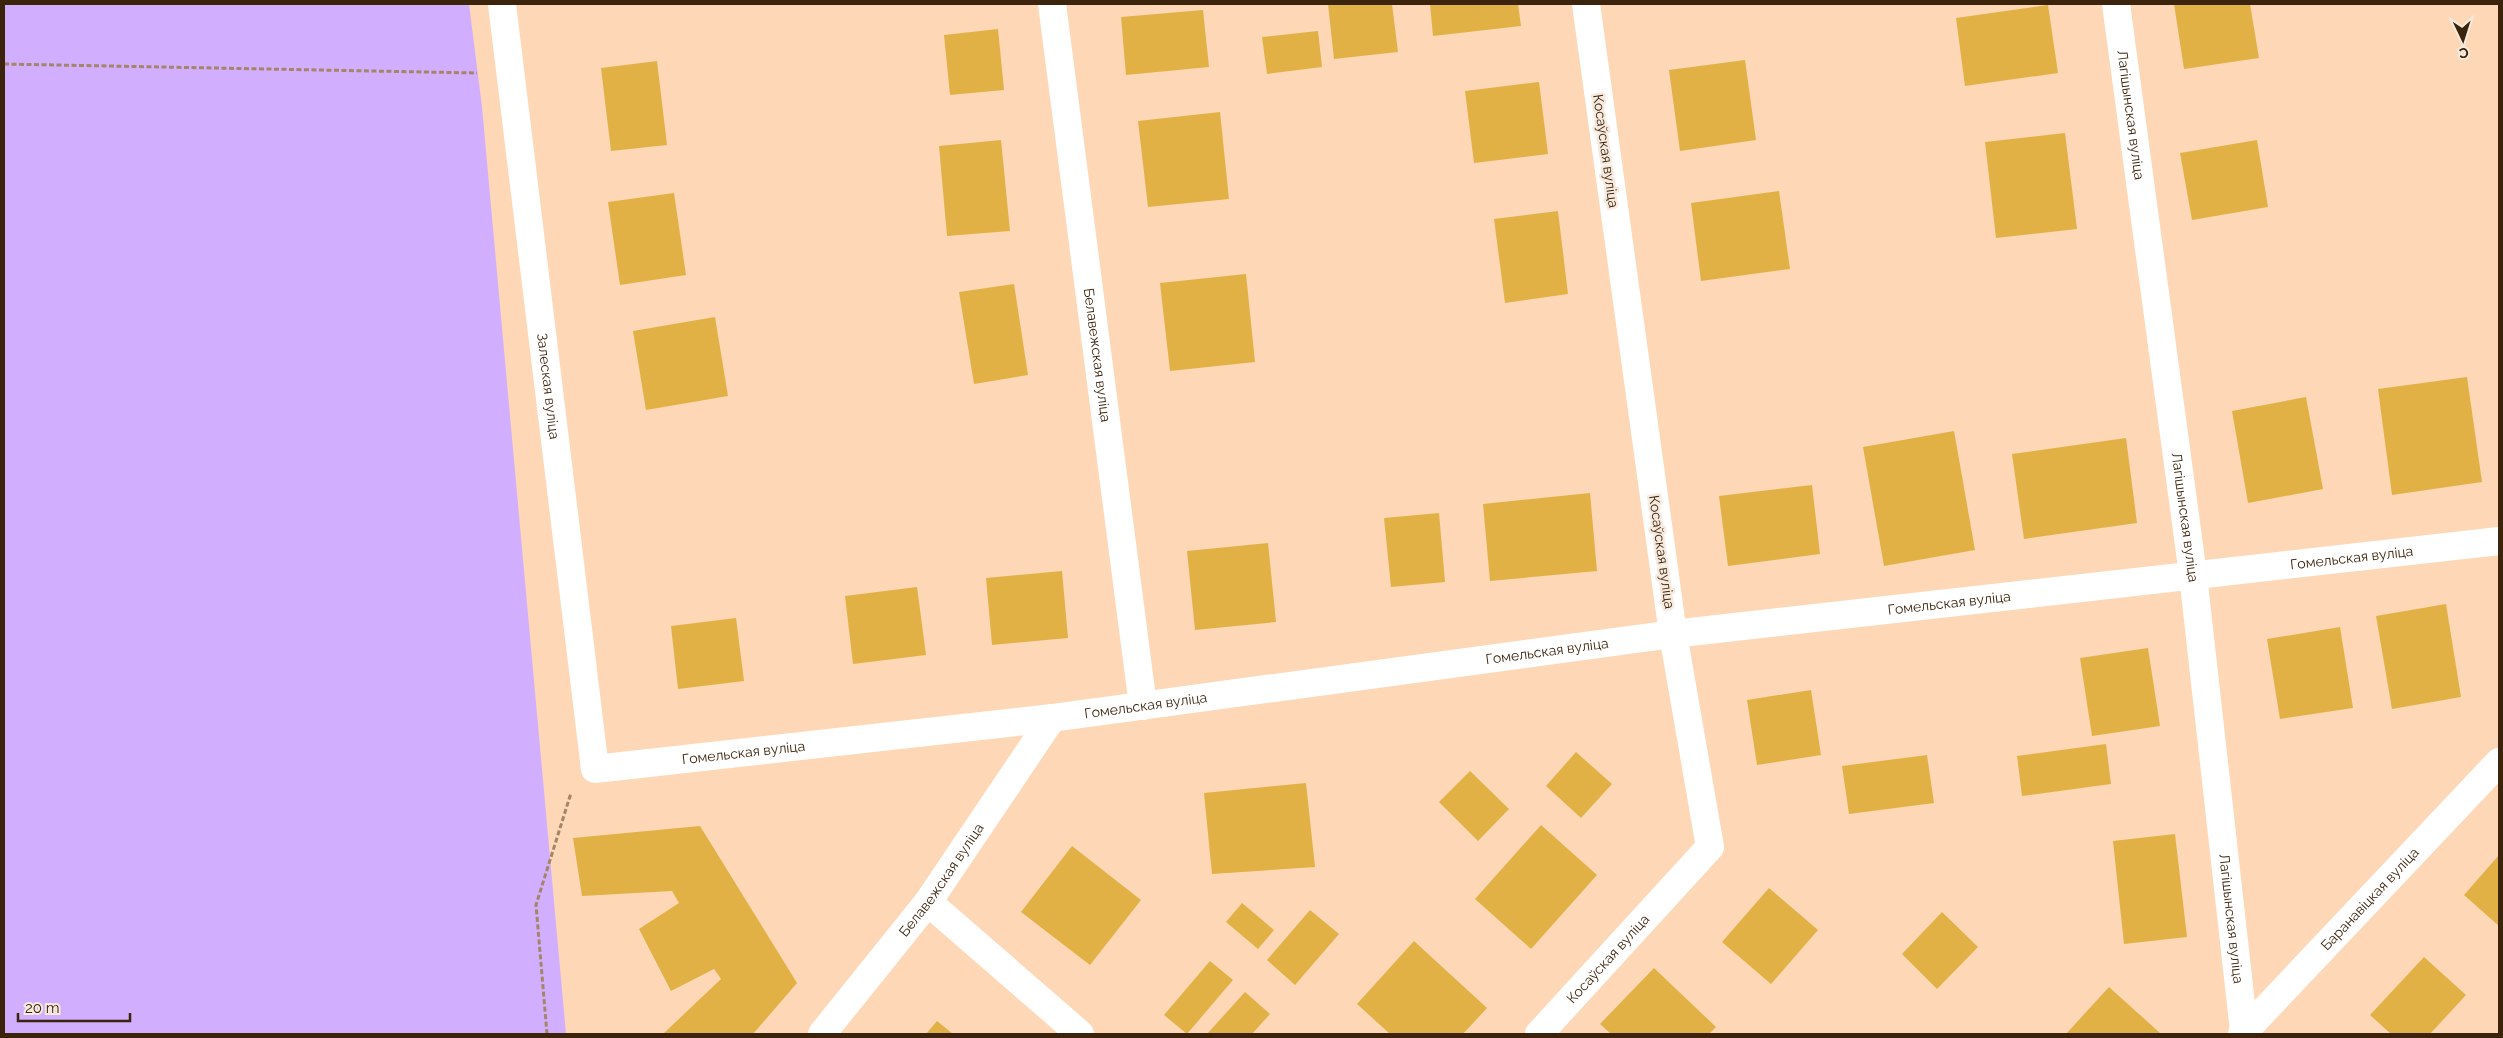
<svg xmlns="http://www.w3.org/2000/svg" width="2503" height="1038" font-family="Raleway,sans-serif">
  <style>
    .green { fill: #d1affe }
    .building { fill: #e2b146 }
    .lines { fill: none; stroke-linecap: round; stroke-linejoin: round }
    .path { stroke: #a48568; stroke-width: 3; stroke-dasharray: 5 2.5; stroke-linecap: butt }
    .minor { stroke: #fff; stroke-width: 28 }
    .labels { text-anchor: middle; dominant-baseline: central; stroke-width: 5; stroke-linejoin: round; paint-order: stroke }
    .street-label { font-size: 14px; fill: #3b230c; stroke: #f6eadf }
  </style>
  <rect width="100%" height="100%" fill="#fdd7b6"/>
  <path class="green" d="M 4,4 L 469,4 L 482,107 L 566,1034 L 4,1034 Z"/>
  <path class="building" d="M 1328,4 L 1392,4 L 1398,52 L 1334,59 Z
    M 1430,4 L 1518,4 L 1521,26 L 1433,36 Z
    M 2174,4 L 2250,4 L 2259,58 L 2184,69 Z
    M 2048,5 L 2058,73 L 1965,86 L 1956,18 Z
    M 1203,10 L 1209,67 L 1126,75 L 1121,17 Z
    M 998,29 L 1004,90 L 950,95 L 944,35 Z
    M 1318,31 L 1322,67 L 1267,74 L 1262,37 Z
    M 1745,60 L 1756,140 L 1680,151 L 1669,70 Z
    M 657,61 L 667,145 L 611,151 L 601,68 Z
    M 1539,82 L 1548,154 L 1474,163 L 1465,91 Z
    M 1220,112 L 1229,199 L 1148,207 L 1138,121 Z
    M 2065,133 L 2077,229 L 1996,238 L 1985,142 Z
    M 1001,140 L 1010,231 L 947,236 L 939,146 Z
    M 2257,140 L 2268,207 L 2192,220 L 2180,153 Z
    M 1779,191 L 1790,269 L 1701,281 L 1691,203 Z
    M 674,193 L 686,275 L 620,285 L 608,202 Z
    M 1558,211 L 1568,294 L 1505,303 L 1494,219 Z
    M 1246,274 L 1255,362 L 1170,371 L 1160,283 Z
    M 1014,284 L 1028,375 L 974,384 L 959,292 Z
    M 715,317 L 728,396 L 646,410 L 633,331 Z
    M 2467,377 L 2482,482 L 2392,495 L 2378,389 Z
    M 2306,397 L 2323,489 L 2248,503 L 2232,411 Z
    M 1954,431 L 1975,550 L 1884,566 L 1863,447 Z
    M 2126,438 L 2137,523 L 2024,539 L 2012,454 Z
    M 1812,485 L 1820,554 L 1728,566 L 1719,496 Z
    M 1590,493 L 1597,571 L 1490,581 L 1483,504 Z
    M 1439,513 L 1445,582 L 1391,587 L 1384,518 Z
    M 1268,543 L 1276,622 L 1195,630 L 1187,551 Z
    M 1062,571 L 1068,638 L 992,645 L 986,578 Z
    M 917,587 L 926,655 L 853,664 L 845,596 Z
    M 2446,604 L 2461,697 L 2392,709 L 2376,616 Z
    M 736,618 L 744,681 L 678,689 L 671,626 Z
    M 2340,627 L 2353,708 L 2280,719 L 2267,639 Z
    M 2148,648 L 2160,726 L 2092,736 L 2080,658 Z
    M 1811,690 L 1821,755 L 1757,765 L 1747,700 Z
    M 2106,744 L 2111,784 L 2022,796 L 2017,756 Z
    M 1576,752 L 1612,784 L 1581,818 L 1546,786 Z
    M 1927,755 L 1934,803 L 1849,814 L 1842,766 Z
    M 1470,771 L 1509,809 L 1478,841 L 1439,802 Z
    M 1306,783 L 1315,867 L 1212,874 L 1204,793 Z
    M 1541,825 L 1597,875 L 1531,949 L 1475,899 Z
    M 700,826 L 797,983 L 753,1034 L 663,1034 L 721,979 L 714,969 L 671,991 L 639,929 L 679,903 L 672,891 L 582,896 L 573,838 Z
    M 2175,834 L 2187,937 L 2124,944 L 2113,841 Z
    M 1072,846 L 1141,900 L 1090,965 L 1021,912 Z
    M 2499,855 L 2499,926 L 2464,895 Z
    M 1769,888 L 1818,930 L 1771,984 L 1722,942 Z
    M 1242,903 L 1274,930 L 1258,949 L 1226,922 Z
    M 1310,910 L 1339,934 L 1295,985 L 1267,960 Z
    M 1942,912 L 1978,947 L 1937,989 L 1902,954 Z
    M 1414,941 L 1487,1008 L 1463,1034 L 1390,1034 L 1357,1004 Z
    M 2424,957 L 2466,995 L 2430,1034 L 2391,1034 L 2370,1015 Z
    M 1210,961 L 1233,980 L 1187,1034 L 1164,1015 Z
    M 1654,968 L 1716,1027 L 1709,1034 L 1611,1034 L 1600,1024 Z
    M 2109,987 L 2160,1033 L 2159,1034 L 2066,1034 Z
    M 1245,992 L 1270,1014 L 1252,1034 L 1207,1034 Z
    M 937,1021 L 953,1034 L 926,1034 Z"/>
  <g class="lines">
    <path class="path" d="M 4,64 L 477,73
      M 547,1034 L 536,905 L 571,793"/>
    <g class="minor">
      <path id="s1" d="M 502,4 L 595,769 L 1052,718 L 1673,634 L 2499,541"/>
      <path id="s2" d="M 1052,4 L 1143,706"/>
      <path id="s3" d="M 2116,4 L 2193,575 L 2244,1031"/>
      <path d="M 928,902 L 1080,1034"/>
      <path id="s4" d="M 822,1034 L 928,902 L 1052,718"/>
      <path id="s5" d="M 1539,1034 L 1710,847 L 1673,634 L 1586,4"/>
      <path id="s6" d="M 2242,1034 L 2499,762"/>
    </g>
  </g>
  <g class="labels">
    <g class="street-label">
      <text stroke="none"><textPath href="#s3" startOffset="112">Лагішынская вуліца</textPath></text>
      <text transform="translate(1606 151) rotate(82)">Косаўская вуліца</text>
      <text stroke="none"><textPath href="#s2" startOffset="354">Белавежская вуліца</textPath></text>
      <text stroke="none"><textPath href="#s1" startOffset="385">Залеская вуліца</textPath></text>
      <text stroke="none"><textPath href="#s3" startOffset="518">Лагішынская вуліца</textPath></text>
      <text transform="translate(1662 552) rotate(82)">Косаўская вуліца</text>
      <text stroke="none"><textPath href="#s1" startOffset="2540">Гомельская вуліца</textPath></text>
      <text stroke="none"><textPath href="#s1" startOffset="2135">Гомельская вуліца</textPath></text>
      <text stroke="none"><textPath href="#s1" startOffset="1730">Гомельская вуліца</textPath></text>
      <text stroke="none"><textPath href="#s1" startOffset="1325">Гомельская вуліца</textPath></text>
      <text stroke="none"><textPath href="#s1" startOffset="920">Гомельская вуліца</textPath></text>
      <text stroke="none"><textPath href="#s4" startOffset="195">Белавежская вуліца</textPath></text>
      <text stroke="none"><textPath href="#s6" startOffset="186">Баранавіцкая вуліца</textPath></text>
      <text stroke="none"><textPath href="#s3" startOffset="922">Лагішынская вуліца</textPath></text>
      <text stroke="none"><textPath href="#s5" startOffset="102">Косаўская вуліца</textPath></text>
    </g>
  </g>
  <rect width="2503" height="1038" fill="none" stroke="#3b230c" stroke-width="10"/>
  <g transform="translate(2463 40) rotate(176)" stroke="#f6eadf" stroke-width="4" paint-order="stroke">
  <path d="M0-4L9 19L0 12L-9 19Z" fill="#3b230c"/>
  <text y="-8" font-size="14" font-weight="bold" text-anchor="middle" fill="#3b230c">С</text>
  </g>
  <path d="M18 1013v8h112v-8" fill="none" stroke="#3b230c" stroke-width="2.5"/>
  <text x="25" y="1013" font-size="15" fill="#3b230c" stroke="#f6eadf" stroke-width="4" paint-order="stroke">20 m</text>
</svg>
